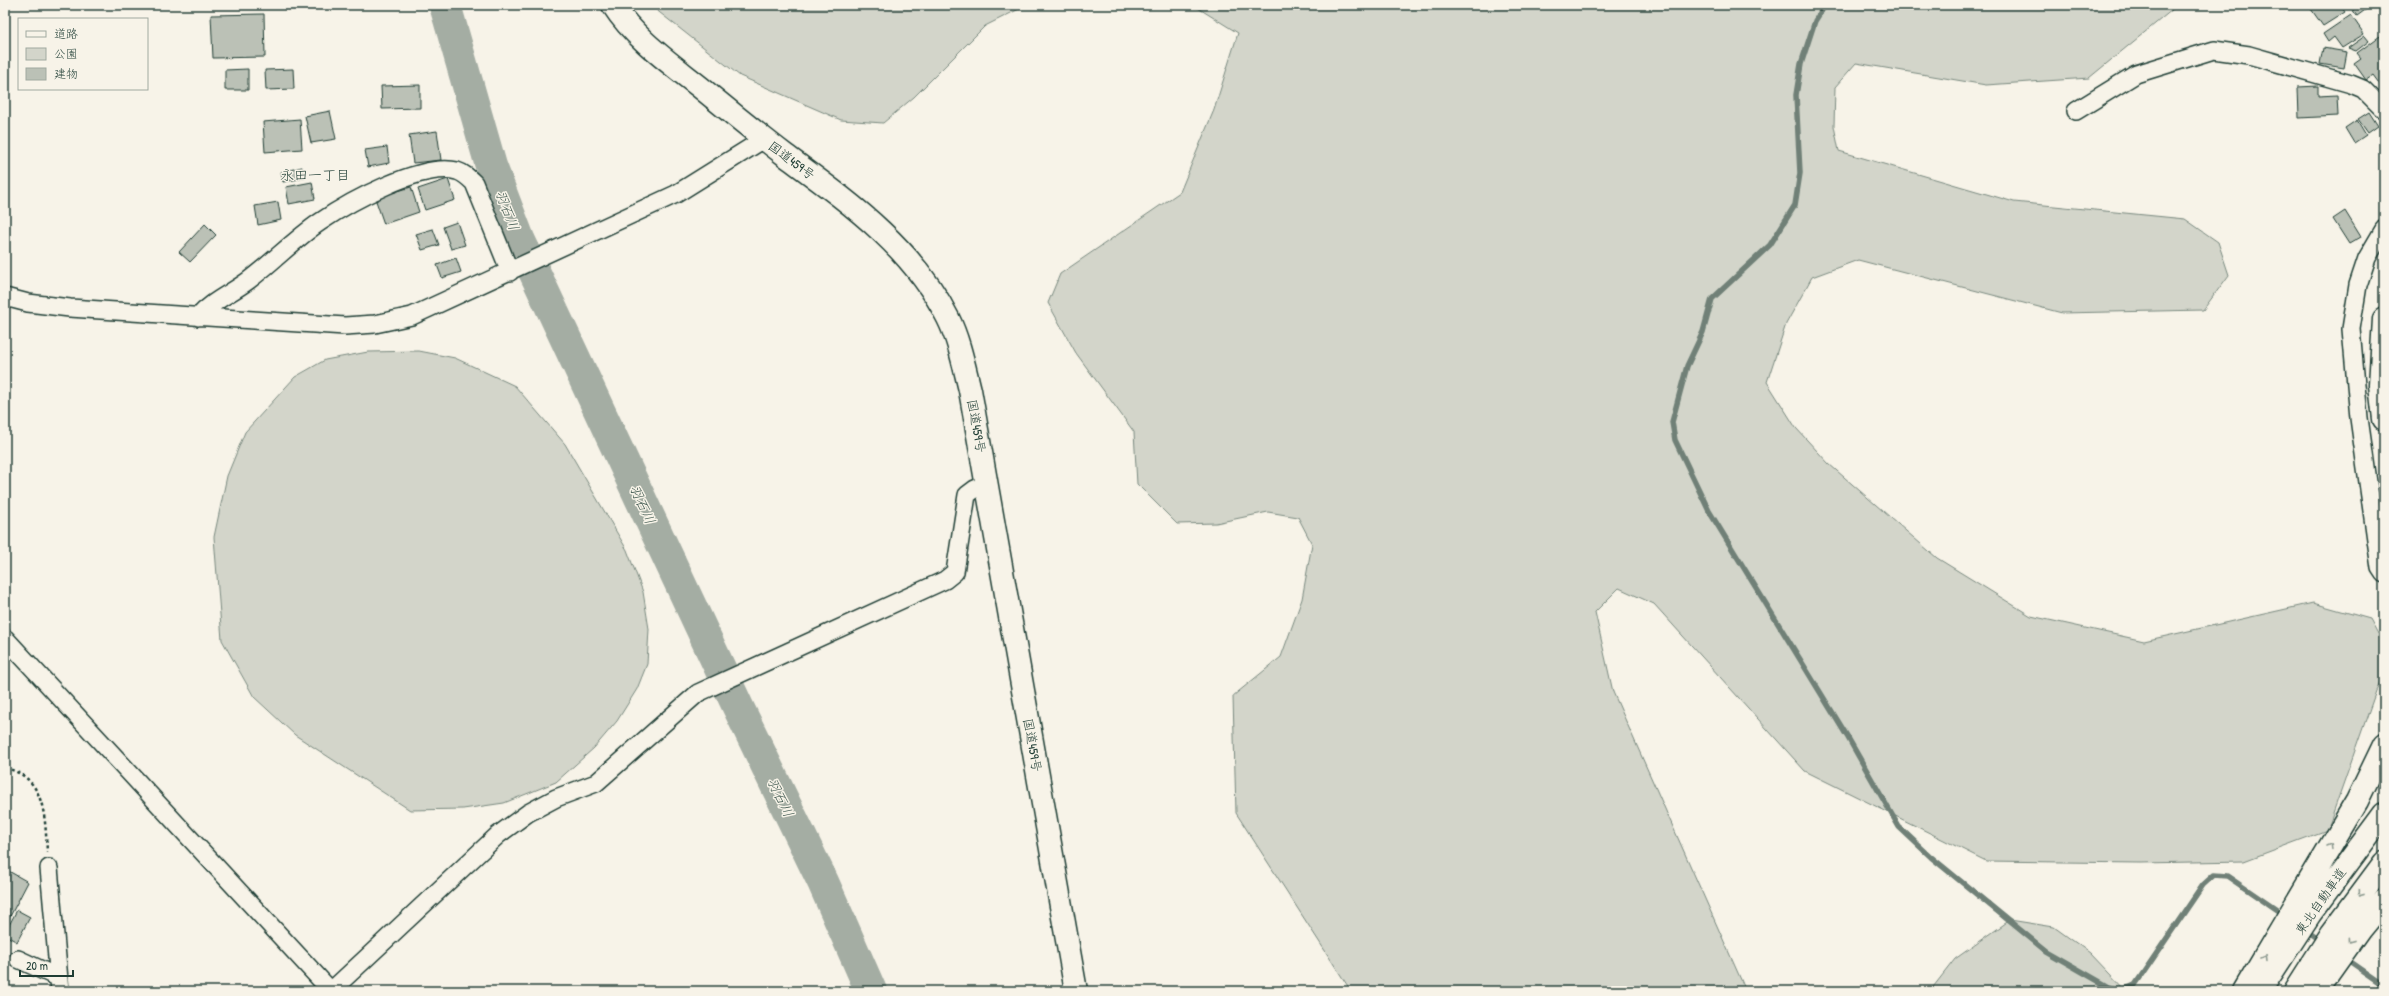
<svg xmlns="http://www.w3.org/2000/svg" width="2389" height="996" font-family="'Patrick Hand','Klee One',sans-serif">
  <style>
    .green { fill: #d3d5ca; stroke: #79897f }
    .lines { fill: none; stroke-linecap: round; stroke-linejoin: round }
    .stream { stroke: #6f8077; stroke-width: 5.5 }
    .river { stroke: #a4ada3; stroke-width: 32 }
    .building { fill: #bbc1b6; stroke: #1f3d34 }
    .minor-casing { stroke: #1f3d34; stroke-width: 20 }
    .trunk-casing { stroke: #1f3d34; stroke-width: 25 }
    .motorway-casing { stroke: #1f3d34; stroke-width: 25 }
    .path { stroke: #1f3d34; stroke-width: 2.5; stroke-dasharray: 3 3; stroke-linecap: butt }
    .minor { stroke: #f7f3e8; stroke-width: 17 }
    .trunk { stroke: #f7f3e8; stroke-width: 22 }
    .motorway { stroke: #f7f3e8; stroke-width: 22 }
    .oneway { stroke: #8b988e }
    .labels { text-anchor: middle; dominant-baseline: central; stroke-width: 3; stroke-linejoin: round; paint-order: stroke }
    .street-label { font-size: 13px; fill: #1f3d34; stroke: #f7f3e8 }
    .neighbourhood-label { font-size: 14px; fill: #1f3d34; stroke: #f7f3e8 }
    .water-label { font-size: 14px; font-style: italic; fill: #405950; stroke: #f7f3e8 }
  </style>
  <rect width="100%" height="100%" fill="#f7f3e8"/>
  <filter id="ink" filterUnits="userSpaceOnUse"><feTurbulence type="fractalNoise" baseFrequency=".025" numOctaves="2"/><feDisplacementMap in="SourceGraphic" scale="8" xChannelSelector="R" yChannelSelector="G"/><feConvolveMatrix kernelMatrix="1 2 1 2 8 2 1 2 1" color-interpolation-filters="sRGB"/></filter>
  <g filter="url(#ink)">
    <path class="green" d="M 650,5 L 1027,5 L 985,26 L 914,97 L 883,123 L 841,120 L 740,76 Z
      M 1193,5 L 2178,5 L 2089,78 L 1986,85 L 1856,63 L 1835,87 L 1834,126 L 1839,151 L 2014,202 L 2185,219 L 2218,242 L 2229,275 L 2203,310 L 2062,313 L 1858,260 L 1812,277 L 1786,324 L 1767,382 L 1796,428 L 1829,464 L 1937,558 L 2031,616 L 2144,641 L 2313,603 L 2370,619 L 2384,645 L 2384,675 L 2376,691 L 2327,830 L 2244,861 L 2141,863 L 1986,861 L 1805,771 L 1654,604 L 1619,588 L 1595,612 L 1613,692 L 1746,991 L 1351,991 L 1236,813 L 1233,696 L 1281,657 L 1302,599 L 1312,544 L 1298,517 L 1268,512 L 1216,523 L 1177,524 L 1137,484 L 1134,432 L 1076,353 L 1048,303 L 1060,274 L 1180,192 L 1214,110 L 1238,33 Z
      M 419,351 L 455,358 L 515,386 L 565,444 L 627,550 L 643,592 L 649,629 L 647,664 L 637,689 L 617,721 L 594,748 L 556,782 L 504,803 L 463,809 L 410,810 L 295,735 L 254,697 L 222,640 L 214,537 L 227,476 L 245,432 L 295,377 L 325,360 L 368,352 Z
      M 2010,920 L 2054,927 L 2090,953 L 2126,991 L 1930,991 L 1955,959 Z"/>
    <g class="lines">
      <path class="stream" d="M 1825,5 L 1815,21 L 1801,64 L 1796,95 L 1800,173 L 1795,205 L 1770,245 L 1712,299 L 1703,332 L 1687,366 L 1672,422 L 1675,440 L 1709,511 L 1847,736 L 1899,827 L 1931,857 L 2046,951 L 2109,987 C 2119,990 2126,990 2135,985 L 2203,885 L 2214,875 L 2227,876 L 2284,915
        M 2304,929 L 2322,942
        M 2345,958 L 2384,985"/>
      <path class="river" d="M 445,5 L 491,166 L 519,239 L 739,709 L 823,882 L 871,991"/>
    </g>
    <path class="building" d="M 2317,5 L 2340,5 L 2345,12 L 2323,26 L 2311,9 Z
      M 2349,5 L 2372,5 L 2357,16 Z
      M 264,14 L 265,57 L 213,58 L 211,15 Z
      M 2351,15 L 2364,34 L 2342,48 L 2334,37 L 2328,42 L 2323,34 Z
      M 2365,36 L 2369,41 L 2356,51 L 2348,48 Z
      M 2380,36 L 2384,42 L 2384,90 L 2373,75 L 2366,80 L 2354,63 L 2361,58 L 2357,53 Z
      M 2323,48 L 2347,52 L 2344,68 L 2320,64 Z
      M 248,69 L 248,90 L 225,90 L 225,70 Z
      M 293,69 L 294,89 L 266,90 L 265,70 Z
      M 420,85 L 420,108 L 382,109 L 381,86 Z
      M 2318,86 L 2318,96 L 2337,95 L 2338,116 L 2299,118 L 2298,87 Z
      M 330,111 L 336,139 L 311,143 L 305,116 Z
      M 2369,112 L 2378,126 L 2368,133 L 2358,119 Z
      M 300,119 L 302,149 L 265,152 L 263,122 Z
      M 2357,120 L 2366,135 L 2354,143 L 2345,128 Z
      M 437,131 L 441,160 L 413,163 L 409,135 Z
      M 387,147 L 389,163 L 368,167 L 365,150 Z
      M 302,167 L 304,178 L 283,182 L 281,172 Z
      M 448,179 L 455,200 L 425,210 L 418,189 Z
      M 312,182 L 315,199 L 289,204 L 286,187 Z
      M 411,187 L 419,212 L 384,224 L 375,198 Z
      M 278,202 L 281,220 L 258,225 L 255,206 Z
      M 2345,211 L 2361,237 L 2349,244 L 2333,219 Z
      M 457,222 L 465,245 L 451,249 L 443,227 Z
      M 205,224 L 216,235 L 190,262 L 179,252 Z
      M 433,229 L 439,245 L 422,250 L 416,234 Z
      M 456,258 L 461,272 L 442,278 L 437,265 Z
      M 5,869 L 28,882 L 5,926 Z
      M 17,910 L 30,917 L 17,942 L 5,935 L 5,933 Z"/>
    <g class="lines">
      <defs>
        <path id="minor" d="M 2076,111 L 2136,74 L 2214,50 L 2249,55 L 2351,84 L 2363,89 L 2384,110
          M 2384,229 L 2367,258 L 2358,285 L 2351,329 L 2359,418 L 2380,568 L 2384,574
          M 5,297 L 28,303 L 70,308 L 345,326 L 375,324 L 412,316 L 676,194 L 764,139
          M 198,317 C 213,300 232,293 249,280 C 274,261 295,239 320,222 C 349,202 422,162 457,171 C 464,173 469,178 474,183 L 510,272
          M 5,638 L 331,991
          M 49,868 L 60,991
          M 18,959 L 57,977
          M 331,991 L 498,835 L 528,813 L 556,798 L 596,783 L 698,693 L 945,580 L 955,572 L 967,495 L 975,489 L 987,484"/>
        <path id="trunk" d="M 613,5 C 634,38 670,63 700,87 C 728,110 756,133 785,155 C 847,201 912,246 948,318 C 959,340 964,366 970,390 L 1076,991"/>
        <path id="motorway" d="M 2384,319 L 2380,385 L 2384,419
          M 2267,980 L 2310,914 L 2384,814
          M 2244,991 L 2357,801 L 2384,745
          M 2295,991 L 2332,933 L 2384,863
          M 2316,991 L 2360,929 L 2384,900"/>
      </defs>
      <use href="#minor" class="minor-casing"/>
      <use href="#trunk" class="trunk-casing"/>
      <use href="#motorway" class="motorway-casing"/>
      <path class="path" d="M 5,768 C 46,777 45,818 47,852"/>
      <use href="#minor" class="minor"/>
      <use href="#trunk" class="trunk"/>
      <use href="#motorway" class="motorway"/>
    </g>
    <defs><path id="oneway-chevron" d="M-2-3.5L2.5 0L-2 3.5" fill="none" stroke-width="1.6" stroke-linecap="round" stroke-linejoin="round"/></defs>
    <g class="oneway">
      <use href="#oneway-chevron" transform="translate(2330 846) rotate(-59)"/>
      <use href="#oneway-chevron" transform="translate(2361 894) rotate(126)"/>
      <use href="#oneway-chevron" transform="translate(2351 941) rotate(126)"/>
      <use href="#oneway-chevron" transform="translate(2264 958) rotate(-59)"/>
    </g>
  </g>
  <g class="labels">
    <g class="street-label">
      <text transform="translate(792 160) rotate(37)">国道459号</text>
      <text transform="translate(977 426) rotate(80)">国道459号</text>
      <text transform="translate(1033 745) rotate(80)">国道459号</text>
      <text transform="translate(2320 901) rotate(-55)">東北自動車道</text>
    </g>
    <g class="neighbourhood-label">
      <text x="315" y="174">永田一丁目</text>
    </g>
    <g class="water-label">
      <text transform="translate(508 210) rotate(69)">羽石川</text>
      <text transform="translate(643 504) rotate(65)">羽石川</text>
      <text transform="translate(781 797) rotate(64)">羽石川</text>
    </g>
  </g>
  <rect width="2389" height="996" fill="none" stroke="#f7f3e8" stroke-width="20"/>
  <rect x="10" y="10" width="2369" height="976" fill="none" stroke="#1f3d34" stroke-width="1.5" filter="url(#ink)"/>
  <rect x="18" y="18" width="130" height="72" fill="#f7f3e8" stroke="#a1aaa0"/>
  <rect x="26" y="31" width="20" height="6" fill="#f7f3e8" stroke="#a1aaa0"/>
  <text x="54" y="38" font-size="12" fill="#1f3d34">道路</text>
  <rect x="26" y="48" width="20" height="12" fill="#d3d5ca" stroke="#a1aaa0"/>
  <text x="54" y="58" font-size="12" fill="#1f3d34">公園</text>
  <rect x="26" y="68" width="20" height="12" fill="#bbc1b6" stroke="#a1aaa0"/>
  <text x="54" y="78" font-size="12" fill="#1f3d34">建物</text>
  <path d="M20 970v6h53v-6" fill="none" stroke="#1f3d34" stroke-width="2"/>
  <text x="26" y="970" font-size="12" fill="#1f3d34" stroke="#f7f3e8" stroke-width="3" paint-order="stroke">20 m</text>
</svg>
